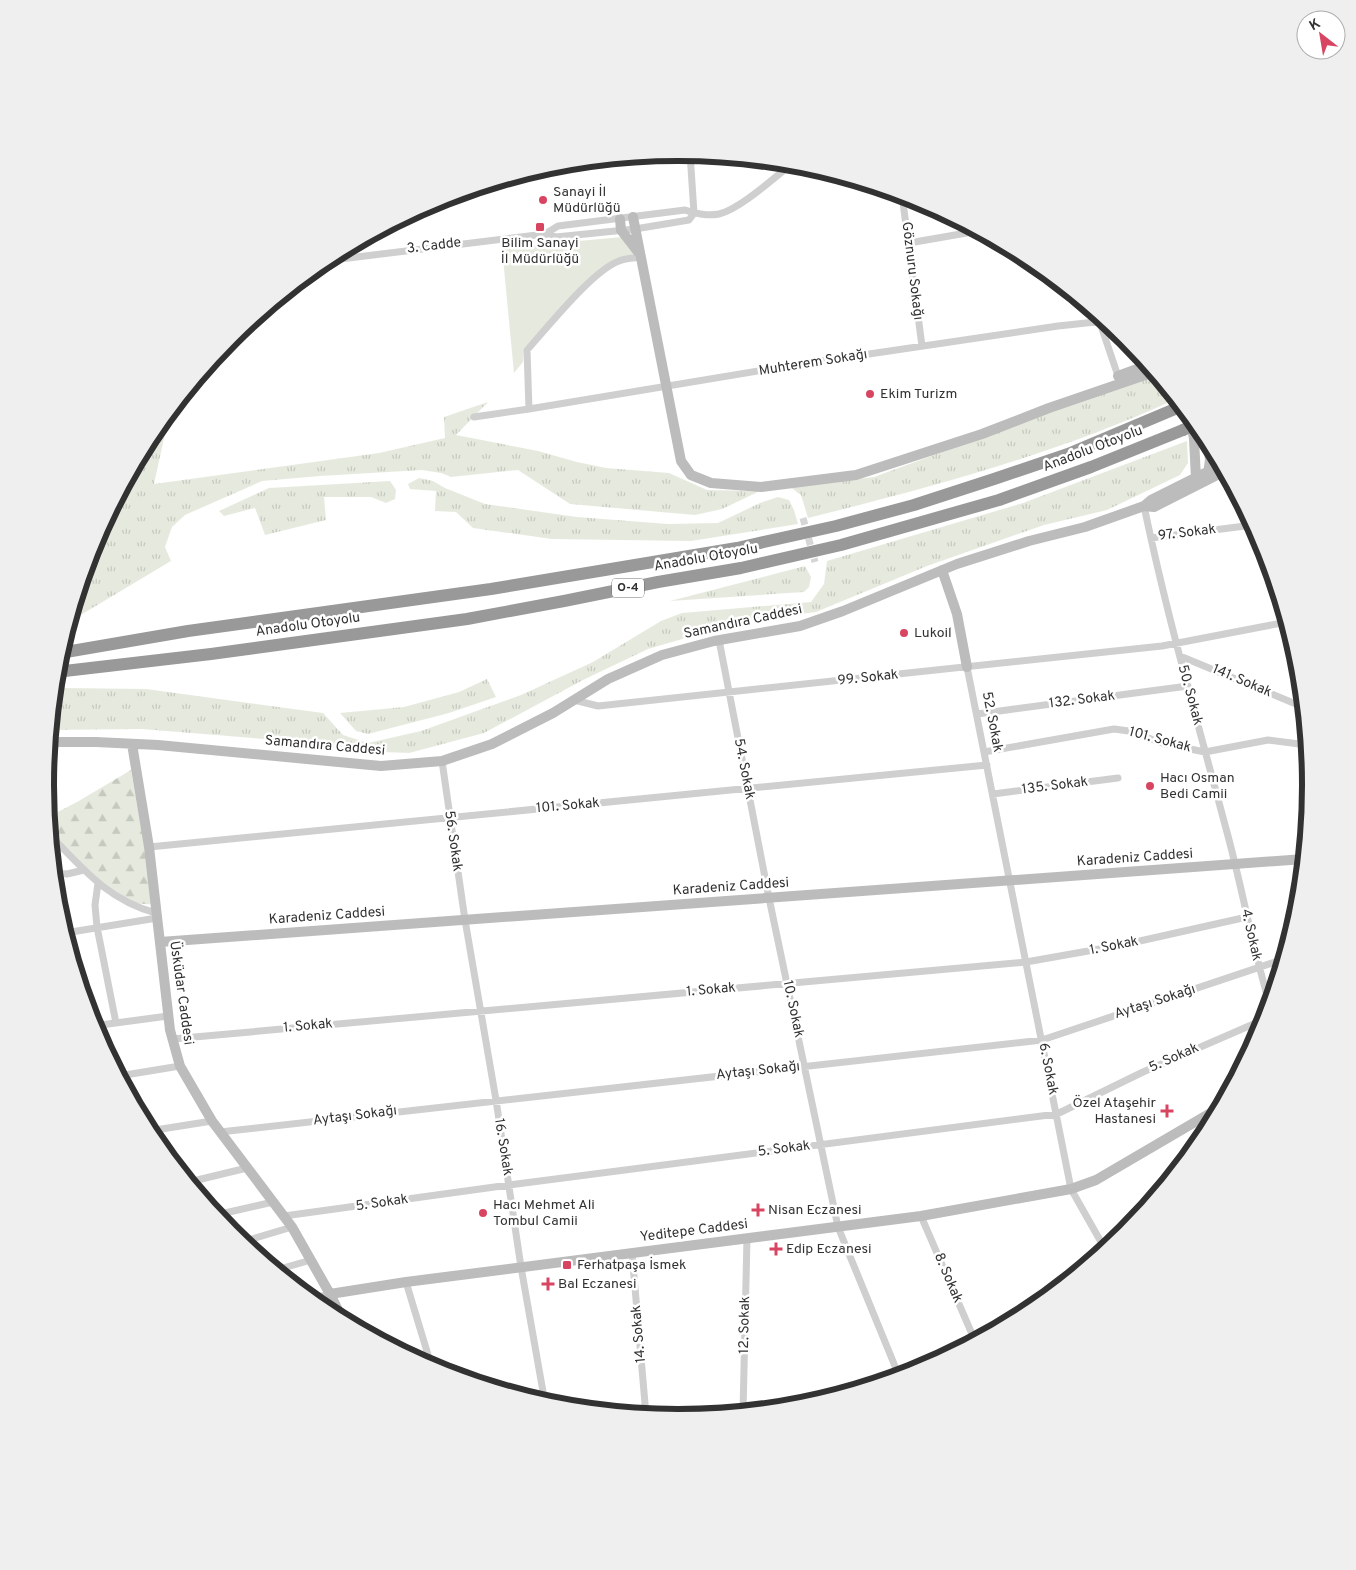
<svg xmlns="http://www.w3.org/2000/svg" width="1356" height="1570" font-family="Overpass,sans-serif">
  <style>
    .grass { fill: url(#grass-tufts) }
    .forest { fill: url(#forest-firs) }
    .park { fill: #e6eade }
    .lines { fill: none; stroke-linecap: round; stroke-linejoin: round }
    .street-tunnel { stroke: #d6d6d6; stroke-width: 7; stroke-dasharray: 7 3.5; stroke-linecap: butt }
    .street { stroke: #cfcfcf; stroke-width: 7 }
    .secondary { stroke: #bcbcbc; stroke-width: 10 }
    .highway { stroke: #999; stroke-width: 12 }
    .highway-bridge { stroke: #999; stroke-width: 12 }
    .poi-dot { fill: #d84560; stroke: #fff; stroke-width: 2 }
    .labels { text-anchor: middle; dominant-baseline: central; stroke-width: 5; stroke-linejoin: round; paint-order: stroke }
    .shield { fill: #fff; stroke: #707070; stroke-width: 1 }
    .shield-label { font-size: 12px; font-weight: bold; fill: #323232 }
    .poi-label { font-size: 14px; fill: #323232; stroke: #fff; text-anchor: start }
    .street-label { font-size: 14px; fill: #323232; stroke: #fff }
    .rim { fill: none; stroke: #323232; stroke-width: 6 }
  </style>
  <defs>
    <pattern id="grass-tufts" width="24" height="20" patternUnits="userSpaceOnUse" patternTransform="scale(1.25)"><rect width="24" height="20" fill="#e6eade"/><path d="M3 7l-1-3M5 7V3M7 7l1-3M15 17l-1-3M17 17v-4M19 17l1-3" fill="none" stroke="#c6c9bf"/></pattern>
    <pattern id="forest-firs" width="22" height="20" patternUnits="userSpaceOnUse" patternTransform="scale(1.25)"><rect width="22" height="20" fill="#e6eade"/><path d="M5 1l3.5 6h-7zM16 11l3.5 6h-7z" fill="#c6c9bf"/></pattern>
  </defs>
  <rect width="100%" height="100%" fill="#fff"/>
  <path class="grass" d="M 580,162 L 581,169 L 509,178 L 555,164 Z
    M 1159,378 L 1176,399 C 1059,453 933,487 808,518 L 801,495 L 789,486 L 807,485 L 874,477 L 1142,379 Z
    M 488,402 L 456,435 L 538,451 L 577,462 L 606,468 L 669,473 L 707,490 L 760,491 L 722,509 L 695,515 L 570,504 L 518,470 L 451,477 L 441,473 L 422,470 L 320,476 L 262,481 L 185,515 L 172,527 L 165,547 L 171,561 L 69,622 L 93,542 L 152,433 L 170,411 L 154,484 L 379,453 L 445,438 L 444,417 Z
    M 1187,441 L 1188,463 L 1180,475 L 1107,510 L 1044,525 L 927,566 L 816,612 L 744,621 L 648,649 L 583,680 L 484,733 L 409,753 L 358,751 L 288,741 L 142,729 L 50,730 L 54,690 L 63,688 L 146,689 L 323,713 L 343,735 L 368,743 L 421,731 L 521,695 L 593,662 L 661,621 L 682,613 L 811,602 L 824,584 L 827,561 L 1023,503 Z
    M 419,478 L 433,481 L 445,488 L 485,504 L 577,517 L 668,524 L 718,523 L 760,503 L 778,497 L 789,500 L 794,510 L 798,524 L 691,541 L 552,539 L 473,528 L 456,512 L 435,511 L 436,491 L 410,489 L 408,484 Z
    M 390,481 L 396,490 L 395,499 L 386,503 L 371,497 L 324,497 L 326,520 L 265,535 L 255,508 L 224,516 L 219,511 L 269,488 Z
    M 805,566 L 811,577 L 809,587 L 804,592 L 670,601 Z
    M 487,679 L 496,697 L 449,713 L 368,734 L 356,731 L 340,713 L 404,707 L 459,692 Z"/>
  <path class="forest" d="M 131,770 L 144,844 L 152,904 C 115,908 75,860 50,837 L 48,817 L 77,802 Z"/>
  <path class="park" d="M 622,237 L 636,254 L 617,259 L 579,288 L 524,348 L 523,362 L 514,373 L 502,248 Z"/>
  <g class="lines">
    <path class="street-tunnel" d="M 803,518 L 815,562"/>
    <path class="street" d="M 902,195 L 922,346
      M 545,234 L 558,226 L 685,210 C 695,214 709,216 719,214 C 740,209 775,177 793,163
      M 909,243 L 978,231
      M 642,257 C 635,258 625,258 619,261 C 592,271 548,327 527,350 L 529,409 L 788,366 L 1058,326 L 1105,321
      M 324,261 L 545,234 L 556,237 L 635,229 L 689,220 L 694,213 L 690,153
      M 1097,314 L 1118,376
      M 474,417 L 529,409
      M 1144,506 C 1167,617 1199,727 1228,836 C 1243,892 1253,950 1270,1005
      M 1151,538 L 1253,525
      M 719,640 L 769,898 L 838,1227 L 899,1376
      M 1180,656 L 1303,707
      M 967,667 L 1071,1189 L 1105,1249
      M 574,700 L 598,706 L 1162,646 L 1287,622
      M 977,714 L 1188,686
      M 984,752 L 1114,729 L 1129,731 L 1165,744 L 1205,752 L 1268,740 L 1307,745
      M 442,761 L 465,920 L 496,1100 L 521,1267 L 545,1403
      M 993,794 L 1118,778
      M 50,835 C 83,869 108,900 156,913
      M 149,847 L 987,765
      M 54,873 L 67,874 L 84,870
      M 98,883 L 95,905 L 97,927 L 116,1023
      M 65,933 L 157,918
      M 93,1026 L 168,1016
      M 172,1039 L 1026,962 L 1122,945 L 1247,917
      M 119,1076 L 180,1066
      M 149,1131 L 212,1121
      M 220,1132 L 1042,1040 L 1284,959
      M 189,1182 L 247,1168
      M 216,1215 L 273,1202
      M 284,1216 L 509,1185 L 1057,1114 L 1143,1072 L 1265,1019
      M 921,1216 L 975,1341
      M 242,1242 L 292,1227
      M 632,1253 L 646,1415
      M 276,1270 L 311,1260
      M 406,1282 L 432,1368
      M 311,1299 L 330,1294
      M 743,1412 L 747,1238"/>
    <path class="secondary" d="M 633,217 L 681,461 L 691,475 L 711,483 L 761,487 L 856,475 L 982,434 L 1049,408 L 1154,372
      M 620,219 L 621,230 L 638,252
      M 1118,376 L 1148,365
      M 1190,415 L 1194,439 L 1196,478 L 1198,481
      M 1207,439 L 1210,459 L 1208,475
      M 1144,506 L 1154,507 L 1225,471
      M 942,570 L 957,614 L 967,667
      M 49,742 L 96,742 L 158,745 L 381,766 L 442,761 L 492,744 L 553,713 L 608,679 L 662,655 L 714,641 L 800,626 L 843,611 L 957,564 L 1029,541 L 1085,527 L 1144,506 L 1151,500 L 1221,465
      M 132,744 L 149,847 L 170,1030 L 180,1066 L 212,1121 L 292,1227 L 330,1294 L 343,1320
      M 160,942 L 1304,859
      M 330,1294 L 406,1282 L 921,1216 L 1071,1189 L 1096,1180 L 1219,1108"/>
    <path class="highway" d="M 60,653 L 188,631 L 491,589 L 737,548 L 836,526 L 914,505 L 994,479 L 1068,454 L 1182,406
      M 56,672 L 211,654 L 467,619 L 564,601 L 658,582 L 741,568 L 841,545 L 999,500 L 1091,467 L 1183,430"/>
    <path class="highway-bridge" d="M 1183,430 L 1196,424"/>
  </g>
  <g class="poi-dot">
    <circle cx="543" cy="200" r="5"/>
    <rect x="535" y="222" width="10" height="10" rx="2.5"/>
    <circle cx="870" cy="394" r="5"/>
    <circle cx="904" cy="633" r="5"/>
    <circle cx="1150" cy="786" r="5"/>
    <path d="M1164.5 1103.5h5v5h5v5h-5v5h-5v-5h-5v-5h5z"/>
    <path d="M755.5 1202.5h5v5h5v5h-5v5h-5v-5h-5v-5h5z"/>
    <circle cx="483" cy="1213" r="5"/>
    <path d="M773.5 1241.5h5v5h5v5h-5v5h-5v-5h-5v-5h5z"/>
    <rect x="562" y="1260" width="10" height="10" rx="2.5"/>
    <path d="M545.5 1276.5h5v5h5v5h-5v5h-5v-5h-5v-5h5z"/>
  </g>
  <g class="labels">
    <rect class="shield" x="612" y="578.5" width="32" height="19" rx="4"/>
    <g class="shield-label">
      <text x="628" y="588">O-4</text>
    </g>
    <g class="poi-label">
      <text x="553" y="192">Sanayi İl<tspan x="553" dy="16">Müdürlüğü</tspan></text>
      <text x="540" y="243" text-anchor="middle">Bilim Sanayi<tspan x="540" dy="16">İl Müdürlüğü</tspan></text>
      <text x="880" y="394">Ekim Turizm</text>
      <text x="914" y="633">Lukoil</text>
      <text x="1160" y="778">Hacı Osman<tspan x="1160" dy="16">Bedi Camii</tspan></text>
      <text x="1156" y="1103" text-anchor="end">Özel Ataşehir<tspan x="1156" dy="16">Hastanesi</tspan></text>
      <text x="493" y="1205">Hacı Mehmet Ali<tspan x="493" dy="16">Tombul Camii</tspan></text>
      <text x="768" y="1210">Nisan Eczanesi</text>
      <text x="786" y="1249">Edip Eczanesi</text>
      <text x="577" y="1265">Ferhatpaşa İsmek</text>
      <text x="558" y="1284">Bal Eczanesi</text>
    </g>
    <g class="street-label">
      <text transform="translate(434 246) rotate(-7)">3. Cadde</text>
      <text transform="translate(912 271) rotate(83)">Göznuru Sokağı</text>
      <text transform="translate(813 363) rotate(-9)">Muhterem Sokağı</text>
      <text transform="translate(1093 449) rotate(-21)">Anadolu Otoyolu</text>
      <text transform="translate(1187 533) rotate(-7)">97. Sokak</text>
      <text transform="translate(706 558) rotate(-10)">Anadolu Otoyolu</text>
      <text transform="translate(743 622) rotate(-12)">Samandıra Caddesi</text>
      <text transform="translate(308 625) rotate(-8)">Anadolu Otoyolu</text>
      <text transform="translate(868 678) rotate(-6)">99. Sokak</text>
      <text transform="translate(1242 681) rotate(23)">141. Sokak</text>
      <text transform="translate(1190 695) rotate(75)">50. Sokak</text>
      <text transform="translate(1082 700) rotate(-7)">132. Sokak</text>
      <text transform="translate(992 722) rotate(79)">52. Sokak</text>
      <text transform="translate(1160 740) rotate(15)">101. Sokak</text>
      <text transform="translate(325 746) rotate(5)">Samandıra Caddesi</text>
      <text transform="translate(744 769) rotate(79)">54. Sokak</text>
      <text transform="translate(1055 786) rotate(-7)">135. Sokak</text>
      <text transform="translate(568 806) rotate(-5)">101. Sokak</text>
      <text transform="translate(453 841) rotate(82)">56. Sokak</text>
      <text transform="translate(1135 858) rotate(-4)">Karadeniz Caddesi</text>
      <text transform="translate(731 887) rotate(-4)">Karadeniz Caddesi</text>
      <text transform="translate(327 916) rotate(-4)">Karadeniz Caddesi</text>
      <text transform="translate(1251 935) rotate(77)">4. Sokak</text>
      <text transform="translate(1114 946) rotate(-11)">1. Sokak</text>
      <text transform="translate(711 990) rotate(-5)">1. Sokak</text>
      <text transform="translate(181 993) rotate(82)">Üsküdar Caddesi</text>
      <text transform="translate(1155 1002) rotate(-18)">Aytaşı Sokağı</text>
      <text transform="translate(793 1009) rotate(78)">10. Sokak</text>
      <text transform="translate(308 1026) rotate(-5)">1. Sokak</text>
      <text transform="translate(1174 1058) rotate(-24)">5. Sokak</text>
      <text transform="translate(1048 1069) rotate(79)">6. Sokak</text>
      <text transform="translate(758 1071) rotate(-6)">Aytaşı Sokağı</text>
      <text transform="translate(355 1116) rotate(-7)">Aytaşı Sokağı</text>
      <text transform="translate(503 1147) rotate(81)">16. Sokak</text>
      <text transform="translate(784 1149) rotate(-7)">5. Sokak</text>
      <text transform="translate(382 1203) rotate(-8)">5. Sokak</text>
      <text transform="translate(694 1231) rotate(-7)">Yeditepe Caddesi</text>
      <text transform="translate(948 1278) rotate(67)">8. Sokak</text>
      <text transform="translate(745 1325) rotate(-89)">12. Sokak</text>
      <text transform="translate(639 1334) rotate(-95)">14. Sokak</text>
    </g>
  </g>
  <path d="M0 0H1356V1570H0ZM54 785a624 624 0 1 1 1248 0a624 624 0 1 1-1248 0Z" fill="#efefef" fill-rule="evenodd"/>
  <path class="rim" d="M54 785a624 624 0 1 1 1248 0a624 624 0 1 1-1248 0Z"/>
  <g transform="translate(1321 35) rotate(329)"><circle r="24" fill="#ffffff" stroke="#adadad"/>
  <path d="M0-4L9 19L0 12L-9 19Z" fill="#d84560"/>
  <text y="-8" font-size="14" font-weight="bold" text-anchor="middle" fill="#323232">K</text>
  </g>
</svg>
